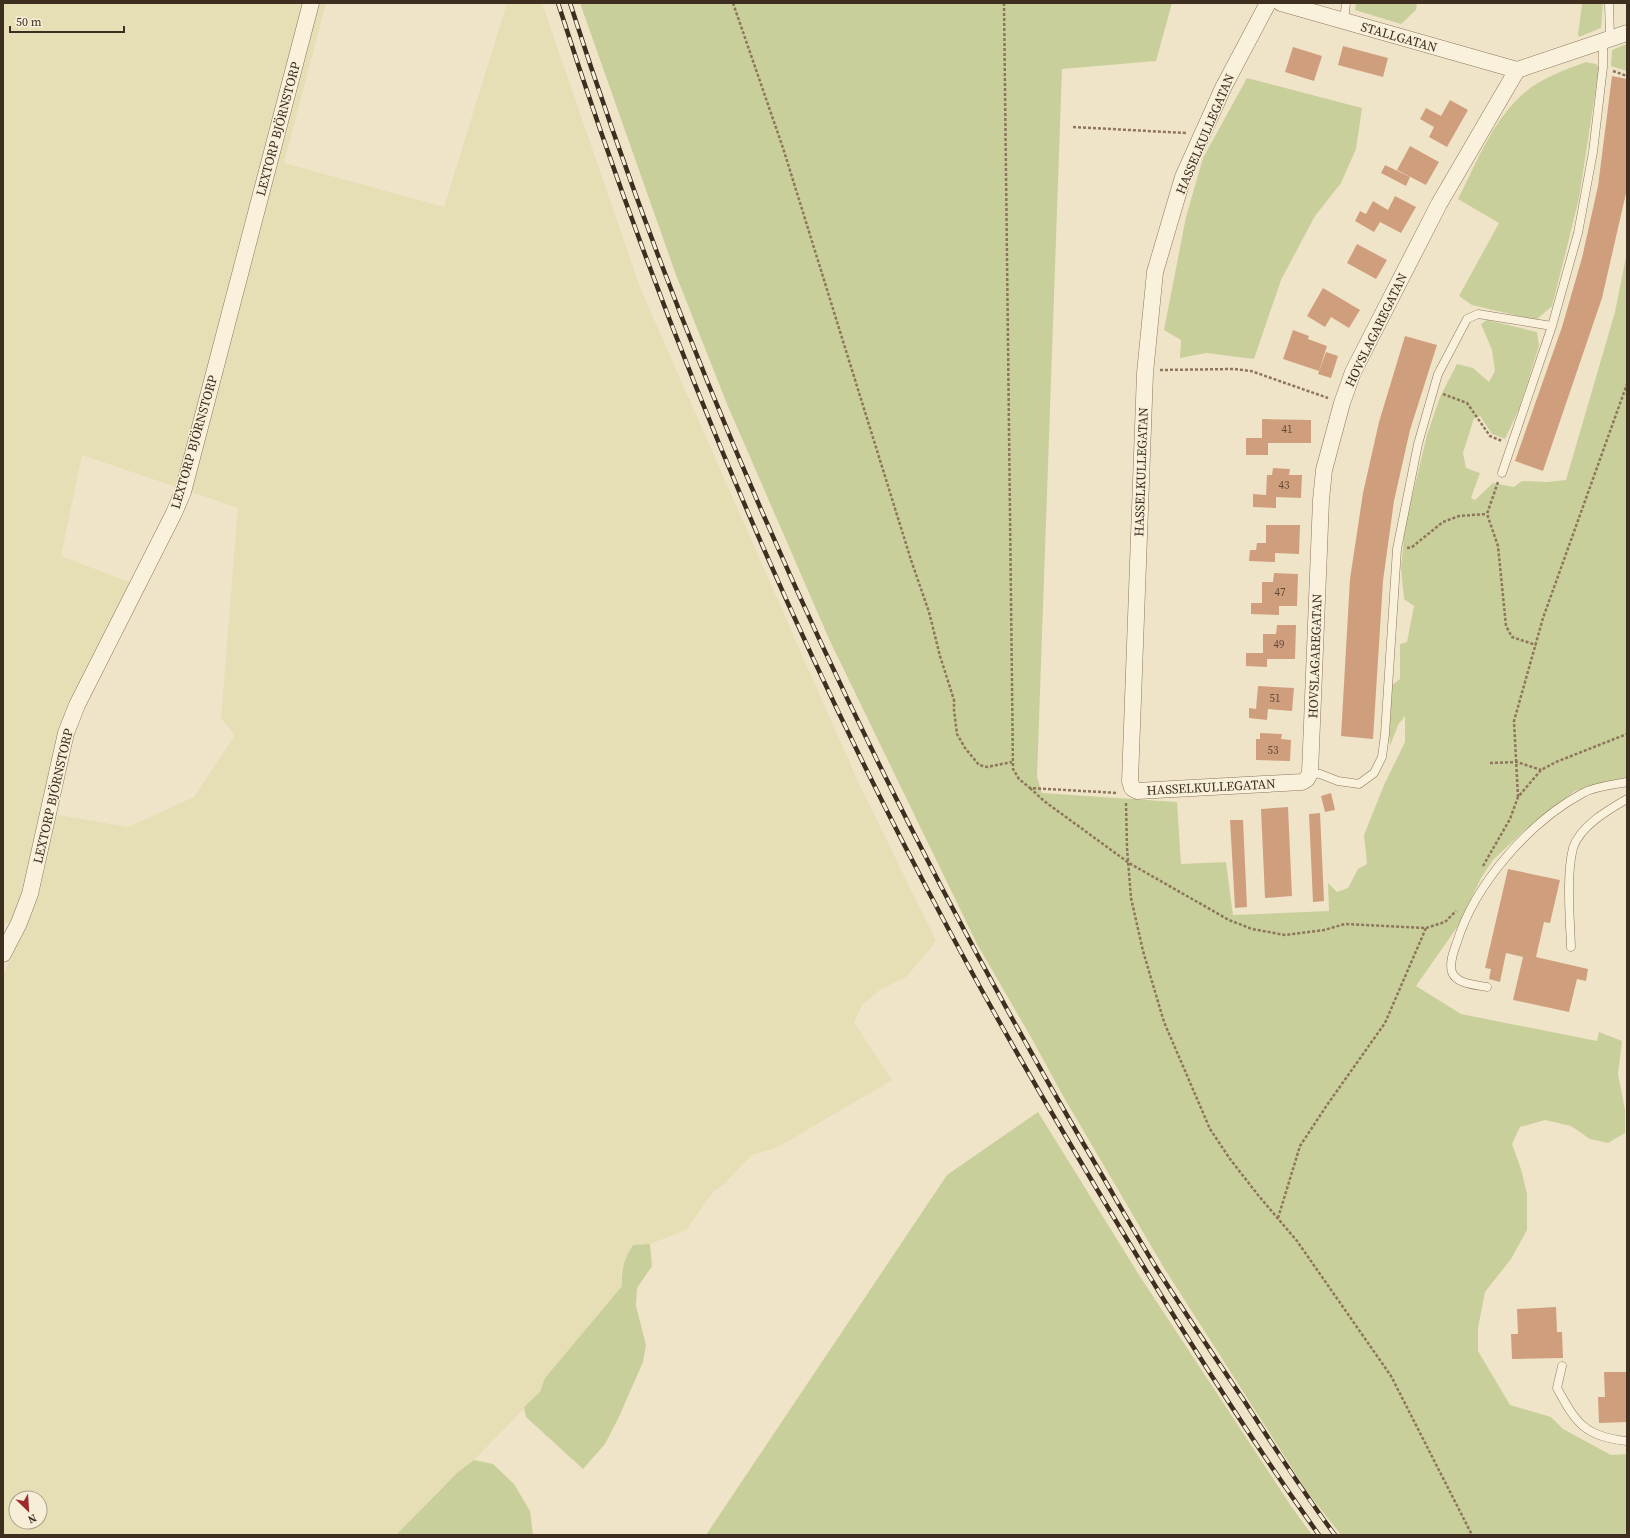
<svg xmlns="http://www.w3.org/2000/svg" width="1630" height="1538" font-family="'Source Serif 4',serif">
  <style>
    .farmland { fill: #e6deb5; fill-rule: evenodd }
    .green { fill: #c9cf9b }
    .building { fill: #cf9f7d }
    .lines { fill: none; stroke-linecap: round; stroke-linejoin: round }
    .lane-casing { stroke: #8d765c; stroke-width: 9 }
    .street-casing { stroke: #8d765c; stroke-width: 17 }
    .path { stroke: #8d765c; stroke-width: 2.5; stroke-dasharray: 3 2; stroke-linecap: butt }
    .lane { stroke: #faf1dc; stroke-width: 8 }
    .street { stroke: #faf1dc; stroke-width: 16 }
    .rail-casing { stroke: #3d2e20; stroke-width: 4.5 }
    .rail { stroke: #f7eed8; stroke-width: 3; stroke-dasharray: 9; stroke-linecap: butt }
    .labels { text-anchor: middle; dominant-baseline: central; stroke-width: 3; stroke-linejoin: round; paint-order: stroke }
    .number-label { font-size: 11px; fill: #624a37 }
    .street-label { font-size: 13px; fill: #3d2e20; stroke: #f7eed8 }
  </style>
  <rect width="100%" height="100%" fill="#f0e4c8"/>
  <path class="farmland" d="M 3,3 L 326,3 L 284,163 L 444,207 L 507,3 L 542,3 L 641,290 L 856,777 L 936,941 L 922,959 L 906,977 L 881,989 L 862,1005 L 854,1022 L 892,1080 L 778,1147 L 752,1155 L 724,1184 L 713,1192 L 686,1230 L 650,1244 L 633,1245 L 624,1261 L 621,1272 L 622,1286 L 545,1378 L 540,1392 L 474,1460 L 458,1472 L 396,1535 L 3,1535 L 3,976 L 25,925 L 3,922 ZM 82,455 L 238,508 L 221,718 L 235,735 L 194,797 L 128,827 L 47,813 L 97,656 L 134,584 L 61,556 ZM 16,1498 L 40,1498 L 40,1522 L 16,1522 Z"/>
  <path class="green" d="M 580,3 L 1172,3 L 1156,61 L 1062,69 L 1037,777 L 1042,793 L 1177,802 L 1181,864 L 1226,862 L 1233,915 L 1329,911 L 1328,883 L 1337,892 L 1348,888 L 1358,869 L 1367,864 L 1364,835 L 1384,785 L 1405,742 L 1405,716 L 1398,725 L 1390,746 L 1389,732 L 1391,686 L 1400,679 L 1400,644 L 1407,642 L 1414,606 L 1404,599 L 1401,569 L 1405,526 L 1427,435 L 1440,397 L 1457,364 L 1473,368 L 1489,382 L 1495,371 L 1492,350 L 1481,324 L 1487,320 L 1537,332 L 1539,346 L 1519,409 L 1505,439 L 1492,434 L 1480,416 L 1474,418 L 1463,453 L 1466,468 L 1480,473 L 1471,498 L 1475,500 L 1493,483 L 1514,487 L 1522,481 L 1547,482 L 1566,480 L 1615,312 L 1627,252 L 1627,778 L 1575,791 L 1527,828 L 1493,860 L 1481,878 L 1458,926 L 1416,986 L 1461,1014 L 1597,1041 L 1599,1032 L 1622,1041 L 1618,1074 L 1625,1110 L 1625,1133 L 1608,1143 L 1590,1139 L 1571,1126 L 1545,1120 L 1520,1127 L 1512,1144 L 1521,1169 L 1527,1194 L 1527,1230 L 1511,1259 L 1485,1292 L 1478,1328 L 1478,1351 L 1510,1405 L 1551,1417 L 1563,1429 L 1611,1455 L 1627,1454 L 1627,1535 L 1341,1535 L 1308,1493 L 1164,1268 L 1063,1096 L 1032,1039 L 977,944 L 829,639 L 727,404 L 676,275 Z
    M 1356,3 L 1417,3 L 1416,10 L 1401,24 L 1355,10 Z
    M 1578,3 L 1603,3 L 1601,28 L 1579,37 L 1578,34 L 1582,5 Z
    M 1627,44 L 1627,71 L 1611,66 L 1612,50 Z
    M 1586,62 L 1596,64 L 1599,68 L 1579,198 L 1564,259 L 1552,306 L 1536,320 L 1472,305 L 1459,296 L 1499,223 L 1458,199 C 1477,162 1492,121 1524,93 C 1541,78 1565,70 1586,62 Z
    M 1247,78 L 1362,108 L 1356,149 L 1341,183 L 1315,216 L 1281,280 L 1254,359 L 1206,353 L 1180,358 L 1181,340 L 1164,330 L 1186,217 L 1203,158 Z
    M 1038,1112 L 1141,1278 L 1291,1506 L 1312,1535 L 706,1535 L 947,1175 Z
    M 650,1244 L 652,1266 L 637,1288 L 636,1306 L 646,1345 L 643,1362 L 618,1419 L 605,1444 L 583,1469 L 526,1417 L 524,1407 L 540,1392 L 545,1378 L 622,1286 C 621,1269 624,1259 633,1245 Z
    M 474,1460 L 493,1464 L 514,1484 L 530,1511 L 533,1535 L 396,1535 L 458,1472 Z"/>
  <path class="building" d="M 1343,46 L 1388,58 L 1383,77 L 1338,65 Z
    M 1293,47 L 1322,56 L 1314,81 L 1285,72 Z
    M 1612,76 L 1627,79 L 1627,189 L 1602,298 L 1543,471 L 1515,461 L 1562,327 L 1582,258 L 1598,186 Z
    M 1450,100 L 1468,110 L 1447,147 L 1429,137 L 1434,127 L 1420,119 L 1426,108 L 1441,116 Z
    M 1410,146 L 1439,162 L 1426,185 L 1397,170 Z
    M 1385,165 L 1410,177 L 1406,186 L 1381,173 Z
    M 1395,196 L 1416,207 L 1401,233 L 1380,222 L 1374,232 L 1355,221 L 1360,211 L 1366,214 L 1373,201 L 1388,210 Z
    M 1357,244 L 1387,260 L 1376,279 L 1347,263 Z
    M 1323,288 L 1360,310 L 1349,328 L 1331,317 L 1325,327 L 1307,316 Z
    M 1293,330 L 1309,336 L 1308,339 L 1327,346 L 1319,371 L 1283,359 Z
    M 1405,336 L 1437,345 L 1410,430 L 1394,501 L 1383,581 L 1373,739 L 1341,736 L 1350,579 L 1363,493 L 1379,422 Z
    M 1326,352 L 1338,356 L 1331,378 L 1318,374 Z
    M 1262,419 L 1311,420 L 1311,443 L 1268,443 L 1268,455 L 1246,455 L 1246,438 L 1262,438 Z
    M 1273,468 L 1290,469 L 1289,475 L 1302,475 L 1301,498 L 1276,497 L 1276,508 L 1253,507 L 1253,494 L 1266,495 L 1267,475 L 1272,475 Z
    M 1266,525 L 1300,525 L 1299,554 L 1275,553 L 1275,562 L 1249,561 L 1250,550 L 1256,550 L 1257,543 L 1266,543 Z
    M 1274,573 L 1298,574 L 1297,606 L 1279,606 L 1279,615 L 1251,614 L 1251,603 L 1262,603 L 1262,582 L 1273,582 Z
    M 1277,625 L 1296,625 L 1295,659 L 1267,659 L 1267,667 L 1246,666 L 1246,653 L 1263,653 L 1263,634 L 1276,634 Z
    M 1258,686 L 1294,688 L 1292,711 L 1268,709 L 1267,720 L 1249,718 L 1249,708 L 1256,709 Z
    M 1260,733 L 1282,734 L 1281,739 L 1291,740 L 1290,761 L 1256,760 L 1256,739 L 1260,739 Z
    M 1331,793 L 1335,810 L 1325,812 L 1321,796 Z
    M 1288,807 L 1292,896 L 1265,898 L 1261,809 Z
    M 1320,813 L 1324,901 L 1313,902 L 1309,814 Z
    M 1230,820 L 1243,820 L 1247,907 L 1235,908 Z
    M 1508,869 L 1560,880 L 1550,923 L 1544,922 L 1536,957 L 1588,969 L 1586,981 L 1577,979 L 1569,1012 L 1513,1000 L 1523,957 L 1506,953 L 1500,982 L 1489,979 L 1491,969 L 1485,968 Z
    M 1556,1307 L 1557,1332 L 1562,1332 L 1563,1358 L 1512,1359 L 1511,1334 L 1518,1334 L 1517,1309 Z
    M 1604,1372 L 1627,1372 L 1627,1422 L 1599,1423 L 1598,1397 L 1605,1397 Z"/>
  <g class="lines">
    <defs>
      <path id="lane" d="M 1609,3 L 1610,39
        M 1344,21 L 1346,3
        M 1502,473 L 1552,326 L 1578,233 L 1593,152 L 1603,67 L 1603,41
        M 1310,773 L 1320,774 L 1338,781 L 1359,784 L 1374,773 L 1382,757 L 1385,734 L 1397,549 L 1418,444 L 1438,374 L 1467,319 L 1478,314 L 1552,326
        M 1571,947 C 1570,918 1566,876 1573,848 C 1580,826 1608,810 1627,799
        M 1487,987 C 1476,985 1456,984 1452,972 C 1449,962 1454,950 1457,942 C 1475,884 1529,822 1583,793 C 1596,786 1613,785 1627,782
        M 1562,1366 L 1557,1388 C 1576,1423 1585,1437 1627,1441"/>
      <path id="street" d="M 1268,3 L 1223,88 L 1183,177 L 1155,272 L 1145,373 L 1130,781 L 1132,788 L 1137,791 L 1302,782 L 1307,779 L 1310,773 L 1321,500 L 1324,470 L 1342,403 L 1353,372 L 1439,204 L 1517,70 L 1627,33
        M 1281,3 L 1517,70
        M 3,954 L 19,923 L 30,894 L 66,733 L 77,705 L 174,513 L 183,492 L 311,3"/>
    </defs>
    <use href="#lane" class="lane-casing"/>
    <use href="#street" class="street-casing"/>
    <path class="path" d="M 733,3 L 783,148 L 911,560 L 929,612 L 940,656 L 954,700 L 954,710 L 957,734 L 965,748 L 979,765 L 987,767 L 1012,762
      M 1004,3 L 1013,769 L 1019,779 L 1030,788 L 1118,793
      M 1613,71 L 1627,76
      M 1073,127 L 1186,133
      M 1160,370 L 1234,369 L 1251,371 L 1328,398
      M 1443,394 L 1467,403 L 1490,436 L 1502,441
      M 1498,482 L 1487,514 L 1498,546 L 1506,626 L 1512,637 L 1536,645
      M 1407,548 L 1412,547 L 1443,522 L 1459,516 L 1487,514
      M 1490,763 L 1517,762 L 1541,770
      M 1030,788 L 1044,801 L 1129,863 L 1229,920 L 1252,929 L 1285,935 L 1324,930 L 1345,924 L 1426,928 L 1445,922 L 1456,911
      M 1518,797 L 1514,721 L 1543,618 L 1627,384
      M 1126,803 L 1127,848 L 1131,898 L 1143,951 L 1164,1022 L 1210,1129 L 1230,1159 L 1258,1195 L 1297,1241 L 1391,1376 L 1472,1535
      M 1483,866 L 1510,819 L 1518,797 L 1541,770 L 1556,762 L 1627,734
      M 1278,1218 L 1300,1146 L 1327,1105 L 1385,1023 L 1426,928"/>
    <use href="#lane" class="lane"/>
    <use href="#street" class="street"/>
    <defs>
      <path id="rail" d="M 558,3 C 660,321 792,638 950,932 C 988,1003 1028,1073 1069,1142 C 1148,1276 1229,1409 1319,1535
        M 570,3 C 698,401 872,782 1083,1143 C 1108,1185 1132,1228 1157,1269 C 1185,1313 1214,1356 1243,1399 C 1273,1445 1302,1491 1335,1535"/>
    </defs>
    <use href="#rail" class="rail-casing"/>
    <use href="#rail" class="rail"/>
  </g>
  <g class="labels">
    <g class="number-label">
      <text x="1287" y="429">41</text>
      <text x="1284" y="485">43</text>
      <text x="1280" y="592">47</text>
      <text x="1279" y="644">49</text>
      <text x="1275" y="698">51</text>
      <text x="1273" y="750">53</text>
    </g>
    <g class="street-label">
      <text transform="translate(1399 37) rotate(16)">STALLGATAN</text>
      <text transform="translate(278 129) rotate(-75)">LEXTORP BJÖRNSTORP</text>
      <text transform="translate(1205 134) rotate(-67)">HASSELKULLEGATAN</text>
      <text transform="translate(1376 330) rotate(-64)">HOVSLAGAREGATAN</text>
      <text transform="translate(194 442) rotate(-74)">LEXTORP BJÖRNSTORP</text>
      <text transform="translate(1141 472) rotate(-88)">HASSELKULLEGATAN</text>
      <text transform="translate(1315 656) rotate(-88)">HOVSLAGAREGATAN</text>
      <text transform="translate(1211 787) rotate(-3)">HASSELKULLEGATAN</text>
      <text transform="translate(53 796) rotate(-77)">LEXTORP BJÖRNSTORP</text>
    </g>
  </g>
  <rect width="1630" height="1538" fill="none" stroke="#3d2e20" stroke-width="8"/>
  <g transform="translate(28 1510) rotate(155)"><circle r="19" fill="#f7eed8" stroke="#ada18e"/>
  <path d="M0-3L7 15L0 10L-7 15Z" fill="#9e2a2b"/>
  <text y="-6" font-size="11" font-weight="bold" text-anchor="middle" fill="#3d2e20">N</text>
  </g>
  <path d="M10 26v6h114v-6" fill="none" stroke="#3d2e20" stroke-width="2"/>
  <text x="16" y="26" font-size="12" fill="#3d2e20" stroke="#f7eed8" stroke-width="3" paint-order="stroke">50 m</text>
</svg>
